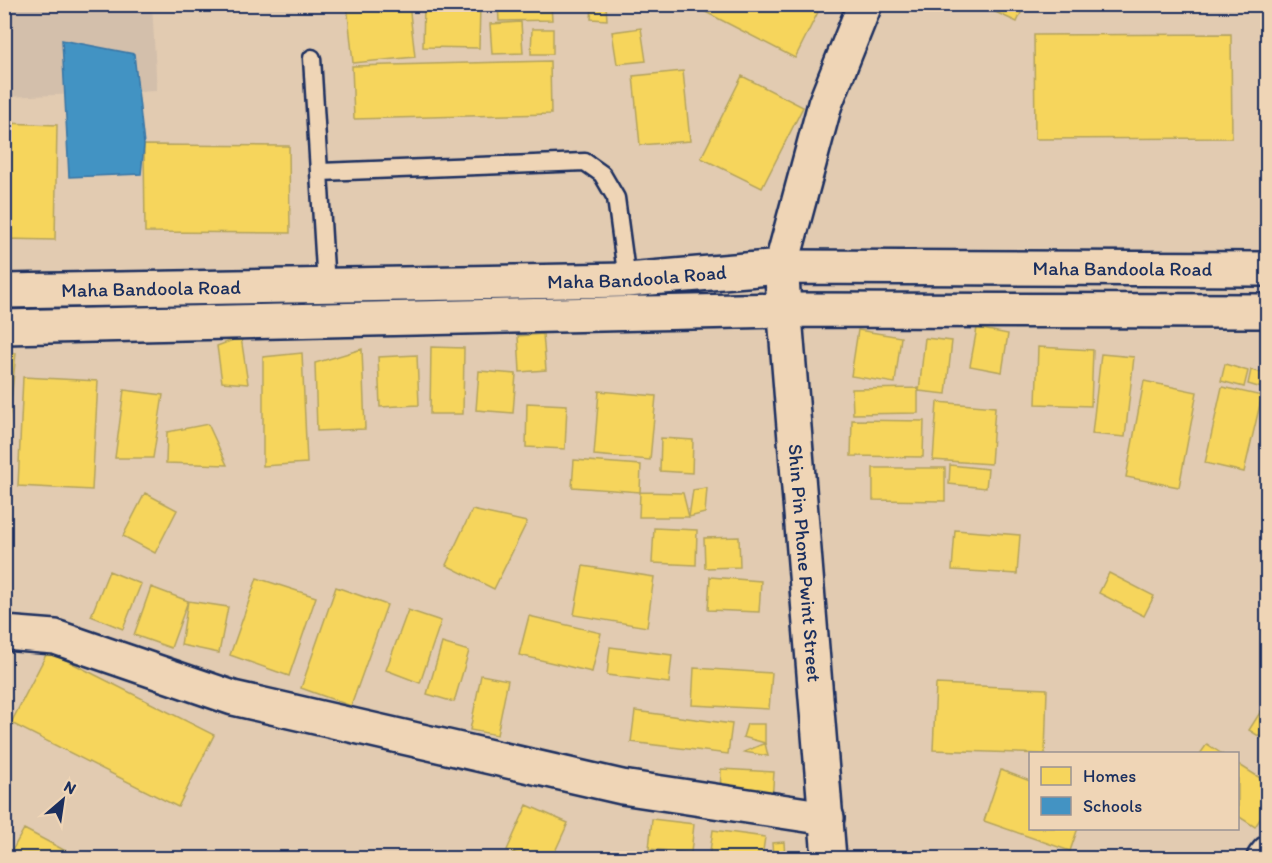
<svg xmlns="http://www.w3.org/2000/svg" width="1272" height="863" font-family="Itim,sans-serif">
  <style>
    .built { fill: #d3bfab }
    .homes { fill: #f6d55c; stroke: #b4a35d; stroke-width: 1.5 }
    .schools { fill: #4393c3; stroke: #3775a5; stroke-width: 1.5 }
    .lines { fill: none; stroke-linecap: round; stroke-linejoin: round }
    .service-casing { stroke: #1b2f5e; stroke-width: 21 }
    .minor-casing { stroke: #1b2f5e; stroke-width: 38 }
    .tertiary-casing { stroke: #1b2f5e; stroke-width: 38 }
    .secondary-casing { stroke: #1b2f5e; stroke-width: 38 }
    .service { stroke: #efd5b6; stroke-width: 16 }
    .minor { stroke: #efd5b6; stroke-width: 33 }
    .tertiary { stroke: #efd5b6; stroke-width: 33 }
    .secondary { stroke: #efd5b6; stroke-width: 33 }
    .labels { text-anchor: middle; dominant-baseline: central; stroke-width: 6; stroke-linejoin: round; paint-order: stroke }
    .street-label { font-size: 20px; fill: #1b2f5e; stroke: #efd5b6 }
  </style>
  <rect width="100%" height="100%" fill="#e2cbb1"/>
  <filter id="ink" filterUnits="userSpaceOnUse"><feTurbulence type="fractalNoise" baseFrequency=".0167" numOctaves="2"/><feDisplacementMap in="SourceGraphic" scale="12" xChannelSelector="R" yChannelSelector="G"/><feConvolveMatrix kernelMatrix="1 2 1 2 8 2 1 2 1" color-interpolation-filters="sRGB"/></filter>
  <g filter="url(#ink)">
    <path class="built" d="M 4,5 L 152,5 L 157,91 L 5,97 Z"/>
    <path class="homes" d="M 347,4 L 409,4 L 415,57 L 353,63 Z
      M 424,4 L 480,4 L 479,48 L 423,47 Z
      M 498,4 L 551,4 L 552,20 L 499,21 Z
      M 690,4 L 804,4 L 818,12 L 795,58 Z
      M 978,4 L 1025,4 L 1017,22 Z
      M 592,5 L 606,5 L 607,20 L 591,19 Z
      M 521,22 L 523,53 L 492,54 L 490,24 Z
      M 641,28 L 646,61 L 617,64 L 612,32 Z
      M 532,29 L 553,29 L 553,54 L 531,54 Z
      M 1231,34 L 1232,138 L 1035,139 L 1034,35 Z
      M 550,61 L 551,114 L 354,119 L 352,66 Z
      M 683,71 L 690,141 L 640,145 L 633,76 Z
      M 742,76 L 803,107 L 762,188 L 701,158 Z
      M 4,123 L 57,125 L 55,240 L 4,239 Z
      M 144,145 L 289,146 L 290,233 L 145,232 Z
      M 977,328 L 1008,334 L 1002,372 L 970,366 Z
      M 858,330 L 901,337 L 895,383 L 851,376 Z
      M 543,334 L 546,370 L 520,372 L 518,336 Z
      M 241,337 L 248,384 L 222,382 L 217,346 Z
      M 925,338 L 952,341 L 946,394 L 919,391 Z
      M 431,347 L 464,348 L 463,414 L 430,414 Z
      M 1038,347 L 1093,350 L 1091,406 L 1036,404 Z
      M 362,349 L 365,429 L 317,431 L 315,363 Z
      M 4,352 L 16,353 L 8,428 L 4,428 Z
      M 302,353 L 307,463 L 263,466 L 263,357 Z
      M 1101,354 L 1134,357 L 1125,437 L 1092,434 Z
      M 417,355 L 419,405 L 380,407 L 378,357 Z
      M 1225,364 L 1248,371 L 1244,387 L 1221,381 Z
      M 1251,370 L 1268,374 L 1265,389 L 1248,384 Z
      M 479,371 L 516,374 L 513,413 L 476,410 Z
      M 23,377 L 98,381 L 92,490 L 18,486 Z
      M 1144,381 L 1197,392 L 1179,487 L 1126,477 Z
      M 1222,387 L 1262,396 L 1244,472 L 1205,463 Z
      M 918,388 L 918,413 L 853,414 L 852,389 Z
      M 124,390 L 163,395 L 153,458 L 115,458 Z
      M 599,391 L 656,396 L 650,460 L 594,455 Z
      M 937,402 L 995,407 L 991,464 L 933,460 Z
      M 527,403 L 567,405 L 565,449 L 526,447 Z
      M 852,420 L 924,421 L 923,457 L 851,456 Z
      M 208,424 L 227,465 L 166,463 L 167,432 Z
      M 4,438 L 11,439 L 5,498 L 4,498 Z
      M 661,438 L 693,440 L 692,473 L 660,471 Z
      M 574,460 L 641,465 L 640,492 L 572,487 Z
      M 950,465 L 988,469 L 986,488 L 949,484 Z
      M 873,468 L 945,468 L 945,501 L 873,500 Z
      M 707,488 L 705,513 L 689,517 L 693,490 Z
      M 640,492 L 683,493 L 689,517 L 639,517 Z
      M 145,493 L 177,510 L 155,553 L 123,536 Z
      M 472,510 L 527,522 L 494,589 L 446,565 Z
      M 1267,517 L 1268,517 L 1268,556 L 1262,555 Z
      M 654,528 L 697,530 L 696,565 L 652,563 Z
      M 955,530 L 1020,535 L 1017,574 L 952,570 Z
      M 739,537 L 740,567 L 705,568 L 704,538 Z
      M 583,566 L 654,577 L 647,627 L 574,615 Z
      M 109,571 L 141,584 L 123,629 L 91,616 Z
      M 1109,573 L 1154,596 L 1144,616 L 1099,593 Z
      M 710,577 L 761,581 L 759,612 L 708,610 Z
      M 257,578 L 316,597 L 289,676 L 230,655 Z
      M 151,587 L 188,601 L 171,648 L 134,635 Z
      M 336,587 L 387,605 L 351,706 L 301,688 Z
      M 188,601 L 228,607 L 219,653 L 181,645 Z
      M 408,610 L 441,621 L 420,683 L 386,670 Z
      M 529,616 L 601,633 L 592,672 L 519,655 Z
      M 442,643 L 469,651 L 454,702 L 427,694 Z
      M 610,647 L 672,655 L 669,683 L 607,675 Z
      M 48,651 L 214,735 L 178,807 L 11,723 Z
      M 694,668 L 772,673 L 769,709 L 692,705 Z
      M 481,675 L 508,680 L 497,735 L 470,730 Z
      M 936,684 L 1047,689 L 1045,754 L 933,750 Z
      M 635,711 L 732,724 L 728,754 L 631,742 Z
      M 1261,711 L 1268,715 L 1268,742 L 1249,730 Z
      M 747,724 L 765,724 L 765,743 L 743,737 Z
      M 765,743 L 768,756 L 744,752 Z
      M 1207,744 L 1222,754 L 1200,754 Z
      M 1238,764 L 1268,783 L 1268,807 L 1255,827 L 1238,816 Z
      M 721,769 L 774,772 L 772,801 L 720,797 Z
      M 1001,770 L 1030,781 L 1030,828 L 1078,828 L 1070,851 L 984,821 Z
      M 527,805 L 568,823 L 552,858 L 526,858 L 507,850 Z
      M 652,819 L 694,824 L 691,853 L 649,849 Z
      M 24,829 L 79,858 L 8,858 Z
      M 713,830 L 765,837 L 762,858 L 709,858 Z
      M 784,842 L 785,858 L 773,858 L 772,843 Z"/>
    <path class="schools" d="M 62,40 L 134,54 L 144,145 L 141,174 L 69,177 Z"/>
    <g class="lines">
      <defs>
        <path id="service" d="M 312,58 L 326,286
          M 320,172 L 585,162 L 602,174 L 616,198 L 627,280"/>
        <path id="minor" d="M 781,267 L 825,104 L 865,4
          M 4,633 L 55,637 L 233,698 L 622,787 L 827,818
          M 1264,858 L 1268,853"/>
        <g id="tertiary">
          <path id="s1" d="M 781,267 L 829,858"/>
        </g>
        <g id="secondary">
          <path id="s2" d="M 4,291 L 627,280 L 781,267 L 1268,269"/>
          <path d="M 4,327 L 785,310 L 1268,311"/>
        </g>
      </defs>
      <use href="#service" class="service-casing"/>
      <use href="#minor" class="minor-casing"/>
      <use href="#tertiary" class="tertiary-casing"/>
      <use href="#secondary" class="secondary-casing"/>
      <use href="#service" class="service"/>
      <use href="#minor" class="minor"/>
      <use href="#tertiary" class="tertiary"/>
      <use href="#secondary" class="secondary"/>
    </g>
  </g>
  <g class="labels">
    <g class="street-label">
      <text stroke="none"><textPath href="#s2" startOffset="1119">Maha Bandoola Road</textPath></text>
      <text stroke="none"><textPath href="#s2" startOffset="633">Maha Bandoola Road</textPath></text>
      <text stroke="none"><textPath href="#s2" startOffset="147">Maha Bandoola Road</textPath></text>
      <text stroke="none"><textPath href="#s1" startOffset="297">Shin Pin Phone Pwint Street</textPath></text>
    </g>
  </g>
  <rect width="1272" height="863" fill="none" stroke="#efd5b6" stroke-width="24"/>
  <rect x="12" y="12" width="1248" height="839" fill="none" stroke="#1b2f5e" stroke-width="2" filter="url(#ink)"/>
  <rect x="1029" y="752" width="210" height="78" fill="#efd5b6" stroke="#9a9393" stroke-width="1.5"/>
  <rect x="1041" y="767" width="30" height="18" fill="#f6d55c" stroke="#9a9393" stroke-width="1.5"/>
  <text x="1083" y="782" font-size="18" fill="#1b2f5e">Homes</text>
  <rect x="1041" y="797" width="30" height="18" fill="#4393c3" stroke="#9a9393" stroke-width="1.5"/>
  <text x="1083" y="812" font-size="18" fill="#1b2f5e">Schools</text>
  <g transform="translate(63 800) rotate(29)" stroke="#efd5b6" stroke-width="4.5" paint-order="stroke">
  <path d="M0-4.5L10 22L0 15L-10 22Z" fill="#1b2f5e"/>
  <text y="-9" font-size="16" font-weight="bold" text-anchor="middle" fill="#1b2f5e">N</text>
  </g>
</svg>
